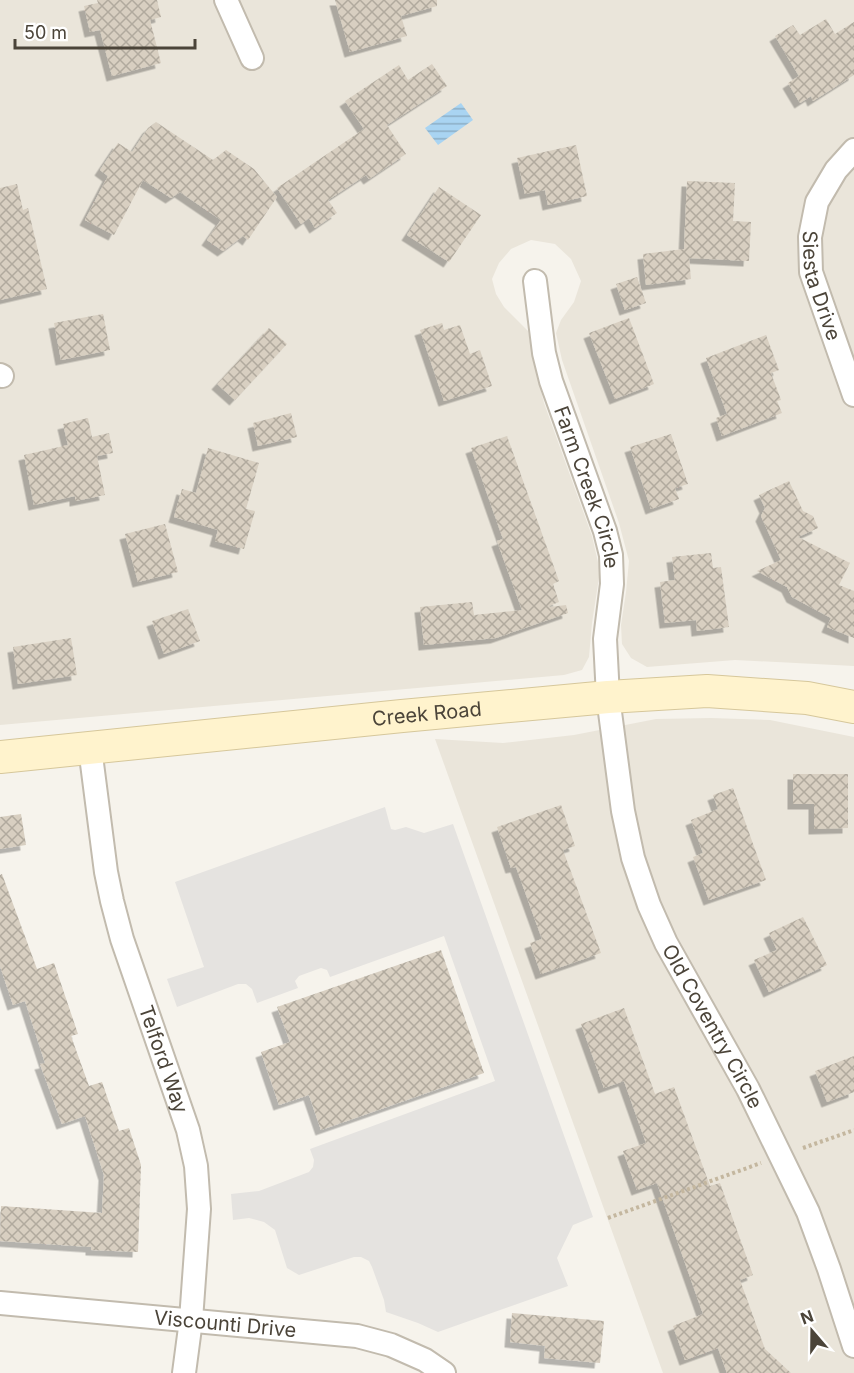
<svg xmlns="http://www.w3.org/2000/svg" width="854" height="1373" font-family="Inter,sans-serif">
  <style>
    .residential { fill: #eae5da }
    .parking { fill: #e5e3e0 }
    .water { fill: url(#water-rules) }
    .building { fill: url(#building-cross-hatch); filter: url(#shadow) }
    .lines { fill: none; stroke-linecap: round; stroke-linejoin: round }
    .street-casing { stroke: #c2bbae; stroke-width: 26 }
    .secondary-casing { stroke: #d6c79b; stroke-width: 34 }
    .path { stroke: #c4b79f; stroke-width: 4; stroke-dasharray: 3 3; stroke-linecap: butt }
    .street { stroke: #fff; stroke-width: 22 }
    .secondary { stroke: #fff3cd; stroke-width: 32 }
    .labels { text-anchor: middle; dominant-baseline: central; stroke-width: 5; stroke-linejoin: round; paint-order: stroke }
    .street-label { font-size: 20px; fill: #4b4439; stroke: #fff }
  </style>
  <defs>
    <pattern id="water-rules" width="6" height="5" patternUnits="userSpaceOnUse" patternTransform="scale(1.5)"><rect width="6" height="5" fill="#a9d4f2"/><path d="M0 2.5h6" fill="none" stroke="#8caec5"/></pattern>
    <pattern id="building-cross-hatch" width="8" height="8" patternUnits="userSpaceOnUse" patternTransform="scale(1.5)"><rect width="8" height="8" fill="#d8cfc1"/><path d="M0 0l8 8M0 8l8-8" fill="none" stroke="#b1aa9e"/></pattern>
    <filter id="shadow"><feDropShadow dx="-5.5" dy="5.5" stdDeviation="0" flood-color="#0004"/></filter>
  </defs>
  <rect width="100%" height="100%" fill="#f6f3ec"/>
  <path class="residential" d="M 0,0 L 854,0 L 854,666 L 735,660 L 647,667 L 631,658 L 622,644 L 621,625 L 626,592 L 629,561 L 619,523 L 562,360 L 556,333 L 561,320 L 574,302 L 581,281 L 571,259 L 555,244 L 531,240 L 511,249 L 499,263 L 492,279 L 496,294 L 504,307 L 528,331 L 533,358 L 544,403 L 592,536 L 600,571 L 592,623 L 589,657 L 582,670 L 564,675 L 0,725 Z
    M 711,718 L 770,720 L 854,737 L 854,1373 L 663,1373 L 435,739 L 503,743 L 574,735 L 656,719 Z"/>
  <path class="parking" d="M 385,807 L 391,829 L 395,830 L 406,827 L 424,833 L 453,824 L 593,1217 L 573,1225 L 557,1258 L 568,1286 L 438,1332 L 418,1323 L 386,1312 L 384,1300 L 372,1267 L 369,1261 L 361,1257 L 354,1257 L 299,1275 L 287,1268 L 275,1230 L 264,1222 L 249,1218 L 233,1220 L 231,1194 L 259,1191 L 309,1172 L 313,1167 L 314,1160 L 310,1149 L 495,1081 L 444,936 L 330,977 L 327,970 L 321,968 L 299,976 L 295,981 L 298,988 L 257,1003 L 252,989 L 246,984 L 238,984 L 177,1007 L 167,979 L 204,967 L 175,882 Z"/>
  <path class="water" d="M 461,103 L 473,120 L 438,145 L 425,128 Z"/>
  <path class="building" d="M 97,0 L 157,0 L 161,17 L 150,20 L 161,63 L 112,76 L 100,30 L 90,32 L 84,6 L 98,3 Z
    M 335,0 L 437,0 L 437,6 L 401,16 L 407,36 L 350,52 Z
    M 826,19 L 835,34 L 854,22 L 854,75 L 813,101 L 811,96 L 800,103 L 788,83 L 799,76 L 775,36 L 793,25 L 800,35 Z
    M 432,64 L 447,86 L 387,125 L 406,154 L 369,179 L 366,175 L 328,200 L 337,213 L 315,228 L 309,218 L 301,224 L 277,188 L 364,129 L 345,101 L 399,65 L 408,80 Z
    M 156,122 L 213,160 L 226,150 L 254,169 L 277,197 L 248,240 L 243,236 L 223,251 L 207,240 L 221,220 L 180,192 L 171,198 L 143,180 L 114,235 L 85,220 L 108,176 L 100,170 L 118,143 L 132,152 L 148,128 Z
    M 576,145 L 587,196 L 548,205 L 545,190 L 525,194 L 517,158 Z
    M 687,181 L 735,183 L 733,221 L 751,222 L 749,261 L 689,258 L 691,279 L 646,285 L 643,254 L 684,249 Z
    M 17,184 L 23,210 L 28,208 L 47,289 L 0,300 L 0,188 Z
    M 439,187 L 481,215 L 449,262 L 407,235 Z
    M 637,277 L 646,303 L 625,310 L 616,284 Z
    M 103,314 L 110,350 L 61,360 L 54,323 Z
    M 629,318 L 654,384 L 615,399 L 589,333 Z
    M 442,323 L 444,330 L 460,325 L 470,354 L 480,350 L 492,386 L 444,401 L 420,330 Z
    M 269,328 L 287,344 L 235,400 L 217,384 Z
    M 766,335 L 779,370 L 771,373 L 781,400 L 777,401 L 782,413 L 722,436 L 716,418 L 727,414 L 706,358 Z
    M 291,413 L 297,437 L 258,446 L 253,423 Z
    M 88,418 L 92,437 L 109,433 L 113,453 L 97,456 L 105,495 L 75,501 L 75,496 L 34,505 L 24,455 L 68,445 L 63,424 Z
    M 671,434 L 688,484 L 675,488 L 679,499 L 651,509 L 630,447 Z
    M 507,436 L 559,581 L 553,584 L 559,602 L 549,606 L 550,607 L 566,605 L 568,613 L 496,638 L 424,645 L 420,607 L 472,602 L 474,615 L 522,610 L 497,541 L 503,539 L 471,448 Z
    M 208,448 L 259,463 L 246,509 L 255,511 L 244,549 L 215,541 L 218,530 L 174,517 L 182,489 L 196,493 Z
    M 789,481 L 803,511 L 813,516 L 818,528 L 798,537 L 850,563 L 839,585 L 854,591 L 854,638 L 827,627 L 831,618 L 792,597 L 787,587 L 757,571 L 781,560 L 761,516 L 765,508 L 759,495 Z
    M 165,524 L 178,572 L 138,582 L 125,534 Z
    M 711,553 L 713,568 L 721,567 L 729,627 L 697,631 L 696,620 L 665,623 L 660,582 L 675,580 L 672,557 Z
    M 188,609 L 200,641 L 164,654 L 152,621 Z
    M 71,638 L 77,675 L 18,684 L 13,647 Z
    M 793,774 L 848,774 L 848,828 L 814,829 L 814,804 L 793,804 Z
    M 733,788 L 766,880 L 709,900 L 693,857 L 703,853 L 691,820 L 718,809 L 713,795 Z
    M 561,805 L 575,846 L 563,850 L 601,953 L 541,974 L 530,943 L 542,939 L 516,867 L 511,868 L 497,827 Z
    M 21,814 L 26,845 L 0,849 L 0,817 Z
    M 2,874 L 37,969 L 54,963 L 78,1034 L 71,1036 L 89,1086 L 102,1082 L 119,1131 L 129,1128 L 141,1165 L 138,1252 L 91,1250 L 91,1247 L 0,1241 L 1,1206 L 102,1213 L 104,1175 L 85,1116 L 62,1124 L 40,1064 L 45,1063 L 25,1001 L 13,1005 L 0,966 L 0,875 Z
    M 803,917 L 827,965 L 769,992 L 754,960 L 777,950 L 769,933 Z
    M 441,950 L 484,1073 L 321,1130 L 309,1095 L 279,1105 L 261,1052 L 290,1042 L 277,1007 Z
    M 624,1008 L 655,1094 L 674,1087 L 710,1186 L 720,1183 L 753,1275 L 740,1280 L 765,1349 L 791,1373 L 727,1373 L 718,1348 L 685,1360 L 673,1326 L 703,1314 L 657,1183 L 637,1190 L 623,1151 L 646,1143 L 624,1081 L 604,1088 L 581,1024 Z
    M 854,1056 L 854,1092 L 827,1102 L 815,1071 Z
    M 512,1313 L 604,1321 L 600,1363 L 544,1358 L 545,1346 L 510,1342 Z"/>
  <g class="lines">
    <defs>
      <g id="street">
        <path d="M 226,0 L 252,58"/>
        <path id="s1" d="M 854,150 L 836,170 L 817,202 L 810,237 L 811,272 L 854,395"/>
        <path id="s2" d="M 535,281 L 544,353 L 551,381 L 605,531 L 611,555 L 612,584 L 605,639 L 608,697 L 623,811 L 633,858 L 649,905 L 666,943 L 748,1089 L 808,1212 L 829,1269 L 854,1346"/>
        <path d="M 0,375 L 2,376"/>
        <path id="s3" d="M 90,748 L 106,872 L 112,901 L 122,939 L 188,1130 L 196,1166 L 199,1209 L 191,1320 L 184,1373"/>
        <path id="s4" d="M 0,1303 L 357,1336 L 391,1345 L 425,1360 L 444,1373"/>
      </g>
      <g id="secondary">
        <path id="s5" d="M 0,757 L 402,716 L 608,697 L 707,691 L 807,698 L 854,707"/>
      </g>
    </defs>
    <use href="#street" class="street-casing"/>
    <use href="#secondary" class="secondary-casing"/>
    <path class="path" d="M 803,1148 L 854,1130
      M 608,1218 L 761,1163"/>
    <use href="#street" class="street"/>
    <use href="#secondary" class="secondary"/>
  </g>
  <g class="labels">
    <g class="street-label">
      <text stroke="none"><textPath href="#s1" startOffset="150">Siesta Drive</textPath></text>
      <text stroke="none"><textPath href="#s2" startOffset="214">Farm Creek Circle</textPath></text>
      <text stroke="none"><textPath href="#s5" startOffset="429">Creek Road</textPath></text>
      <text stroke="none"><textPath href="#s2" startOffset="778">Old Coventry Circle</textPath></text>
      <text stroke="none"><textPath href="#s3" startOffset="321">Telford Way</textPath></text>
      <text stroke="none"><textPath href="#s4" startOffset="226">Viscounti Drive</textPath></text>
    </g>
  </g>
  <g transform="translate(812 1331) rotate(340)" stroke="#ffffff" stroke-width="4.5" paint-order="stroke">
  <path d="M0-4.5L10 22L0 15L-10 22Z" fill="#4b4439"/>
  <text y="-9" font-size="16" font-weight="bold" text-anchor="middle" fill="#4b4439">N</text>
  </g>
  <path d="M15 39v9h180v-9" fill="none" stroke="#4b4439" stroke-width="3"/>
  <text x="24" y="39" font-size="18" fill="#4b4439" stroke="#ffffff" stroke-width="4.5" paint-order="stroke">50 m</text>
</svg>
